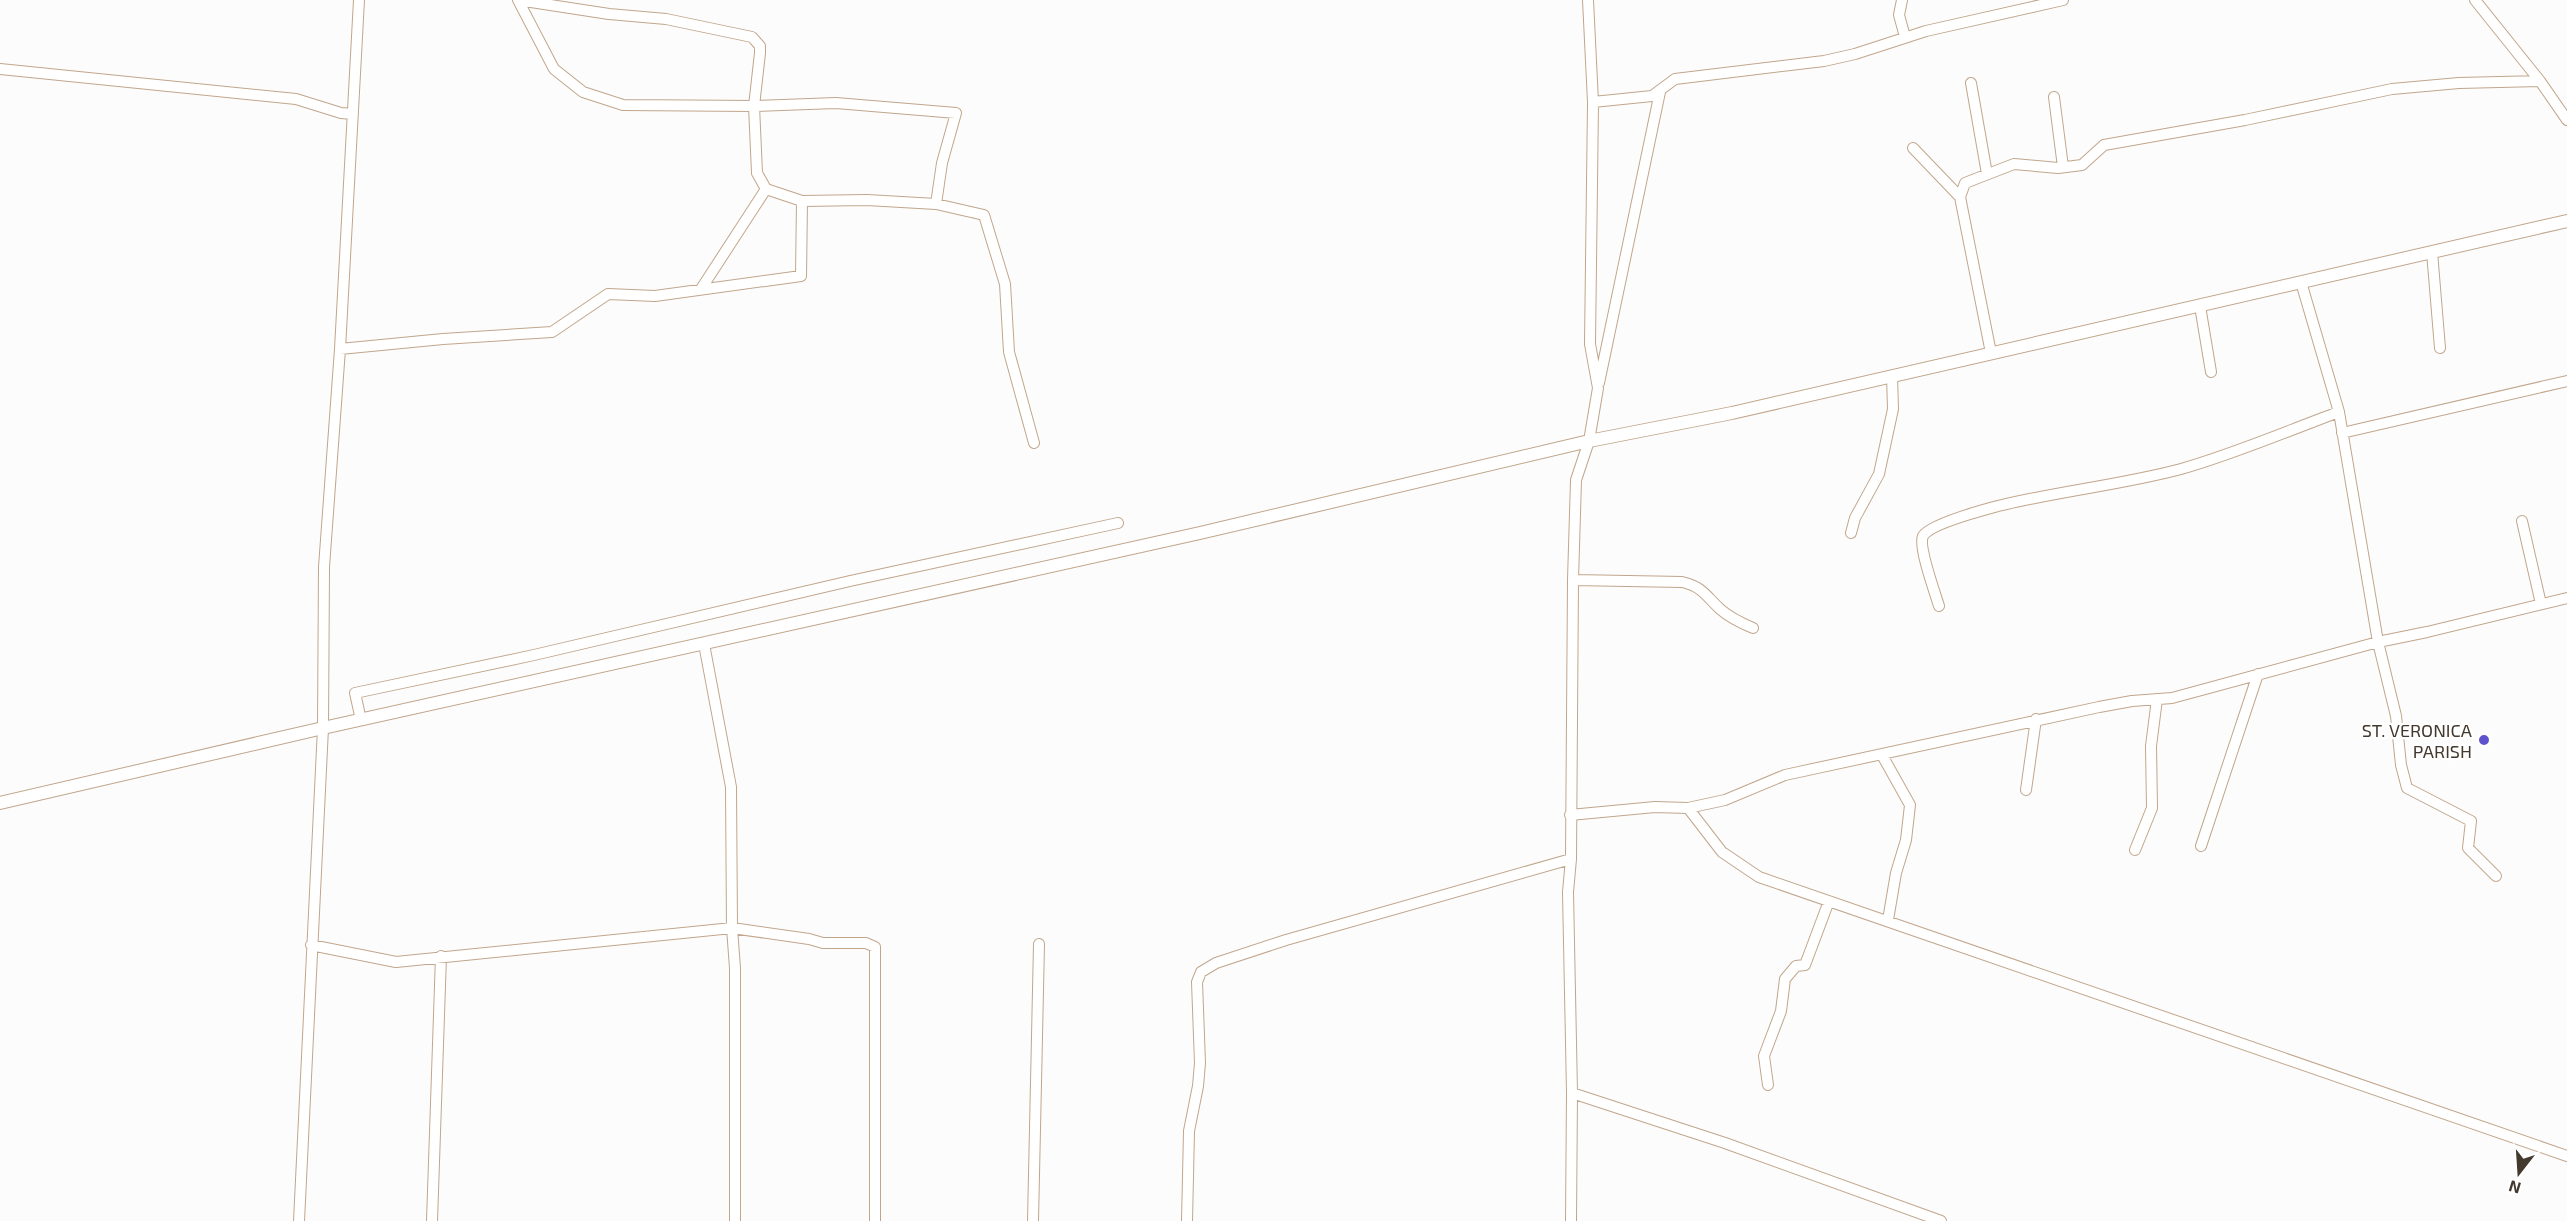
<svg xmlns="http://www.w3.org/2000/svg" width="2567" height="1221" font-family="'Exo 2',sans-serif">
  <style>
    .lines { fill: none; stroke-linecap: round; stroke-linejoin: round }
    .minor-casing { stroke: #c1a68c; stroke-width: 12 }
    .tertiary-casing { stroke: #c1a68c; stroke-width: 14 }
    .minor { stroke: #fff; stroke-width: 10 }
    .tertiary { stroke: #fff; stroke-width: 12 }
    .poi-dot { fill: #5e53cc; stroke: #fff; stroke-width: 2 }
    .labels { text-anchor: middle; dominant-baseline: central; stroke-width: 4.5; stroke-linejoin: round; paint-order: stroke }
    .poi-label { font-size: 18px; fill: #44392e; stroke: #fff; text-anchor: end }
  </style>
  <rect width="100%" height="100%" fill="#fcfcfc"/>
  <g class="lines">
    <defs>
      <path id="minor" d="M 518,0 L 609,14 L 666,19 L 752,37 L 760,46 L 760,53 L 754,106 L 757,173 L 766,189 L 802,201 L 867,200 L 936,204 L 984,215 L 1005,284 L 1009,352 L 1034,443
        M 518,0 L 554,69 L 583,92 L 623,105 L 754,106 L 836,103 L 956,113 L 942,163 L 936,204
        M 1902,0 L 1899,15 L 1905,37
        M 2475,0 L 2540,81 L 2567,120
        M 0,69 L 296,99 L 341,113 L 353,114
        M 1971,83 L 1987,174
        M 2054,97 L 2063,167
        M 1593,102 L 1652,96 L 1675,79 L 1824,61 L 1855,54 L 1926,31 L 2063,0
        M 1913,148 L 1960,197
        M 2432,252 L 2440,348
        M 2301,282 L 2339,412 L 2378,642 L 2396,716 L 2401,765 L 2407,788 L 2471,821 L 2468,848 L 2496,876
        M 701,289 L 766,189
        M 2200,306 L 2211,372
        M 340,349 L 443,339 L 552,332 L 608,294 L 655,296 L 801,276 L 802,201
        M 1991,353 L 1960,197 L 1965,183 L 2014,164 L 2058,168 L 2082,165 L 2104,145 L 2245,120 L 2392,89 L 2459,83 L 2540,81
        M 1599,383 L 1660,92
        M 2342,433 L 2567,381
        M 2522,521 L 2541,604
        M 1851,533 L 1855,518 L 1879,474 L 1893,409 L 1892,376
        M 1573,580 L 1682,582 C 1703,587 1705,595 1720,609 C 1729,617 1741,623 1753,628
        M 1939,606 C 1935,593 1918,546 1923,536 C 1930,524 1983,510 1998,506 C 2059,491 2121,485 2181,469 C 2234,454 2287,431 2339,412
        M 704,644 L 731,787 L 732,928 L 735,968 L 735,1221
        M 361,720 L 355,693 L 534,655 L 850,581 L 1118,523
        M 1882,755 L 1910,805 L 1906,840 L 1896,873 L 1888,920
        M 2026,790 L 2036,719
        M 1688,808 L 1722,852 L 1759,877 L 2567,1156
        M 1570,815 L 1655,807 L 1688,808 L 1725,800 L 1785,775 L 2099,707 L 2132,701 L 2172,698 L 2378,642 L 2427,632 L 2567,598
        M 2201,846 L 2258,674
        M 2135,850 L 2152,808 L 2151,746 L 2157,699
        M 311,945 L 396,962 L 732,928 L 809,939 L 823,943 L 866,943 L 875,947 L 875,1221
        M 1768,1085 L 1764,1056 L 1781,1011 L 1785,979 L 1796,966 L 1805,965 L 1829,901
        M 1572,1093 L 1725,1143 L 1941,1221
        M 299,1221 L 323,728 L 324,567 L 340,349 L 359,0
        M 432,1221 L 441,956
        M 1033,1221 L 1039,944
        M 1187,1221 L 1189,1131 L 1198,1086 L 1200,1063 L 1197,982 L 1201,972 L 1216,963 L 1286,940 L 1571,859
        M 1571,1221 L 1572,1093 L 1568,892 L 1571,859 L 1573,580 L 1576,480 L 1589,441 L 1598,388 L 1590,344 L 1593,102 L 1588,0"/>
      <path id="tertiary" d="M 0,803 L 323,728 L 1200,533 L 1589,441 L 1732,413 L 2567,221"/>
    </defs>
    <use href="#minor" class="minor-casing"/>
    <use href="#tertiary" class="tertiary-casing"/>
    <use href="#minor" class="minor"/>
    <use href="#tertiary" class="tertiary"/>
  </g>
  <circle class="poi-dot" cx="2484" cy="740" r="6"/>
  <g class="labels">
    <g class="poi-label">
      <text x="2472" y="730">ST. VERONICA<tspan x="2472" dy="21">PARISH</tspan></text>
    </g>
  </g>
  <g transform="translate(2519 1173) rotate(197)" stroke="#ffffff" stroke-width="4.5" paint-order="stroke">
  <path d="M0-4.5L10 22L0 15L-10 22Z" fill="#44392e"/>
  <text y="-9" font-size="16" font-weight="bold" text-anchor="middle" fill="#44392e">N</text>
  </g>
</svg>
